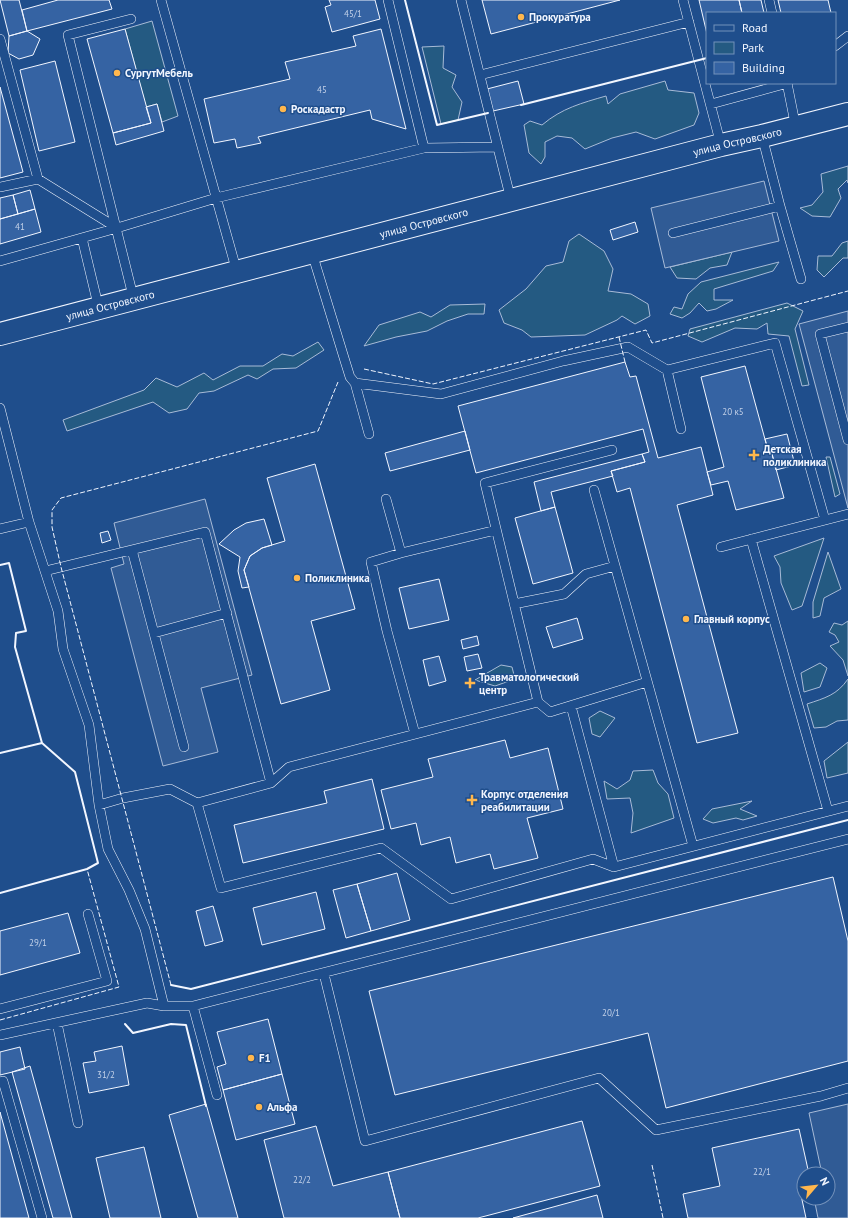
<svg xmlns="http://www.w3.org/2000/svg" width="848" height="1218" font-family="'PT Sans',sans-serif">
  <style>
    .green { fill: #245a82; stroke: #a8bbd7 }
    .parking { fill: #305b95; stroke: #a8bbd7 }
    .building { fill: #3563a3; stroke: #f2f6ff }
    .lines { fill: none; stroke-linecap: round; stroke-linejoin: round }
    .lane-casing { stroke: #f2f6ff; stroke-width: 10 }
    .secondary-casing { stroke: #f2f6ff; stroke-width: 24 }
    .lane { stroke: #1f4e8c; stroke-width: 9 }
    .secondary { stroke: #1f4e8c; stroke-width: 22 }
    .fence { stroke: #f2f6ff; stroke-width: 1; stroke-dasharray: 5 2; stroke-linecap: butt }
    .wall { stroke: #f2f6ff; stroke-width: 2 }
    .poi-dot { fill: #ffb74d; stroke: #1f4e8c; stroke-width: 1.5 }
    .labels { text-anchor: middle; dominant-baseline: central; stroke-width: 3; stroke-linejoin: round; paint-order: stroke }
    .number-label { font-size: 9px; fill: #c3d1e8 }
    .poi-label { font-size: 11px; font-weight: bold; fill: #f2f6ff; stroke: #1f4e8c; text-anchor: start }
    .street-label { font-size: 11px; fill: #f2f6ff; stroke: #1f4e8c }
  </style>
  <rect width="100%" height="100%" fill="#1f4e8c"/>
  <path class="green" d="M 152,21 L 178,116 L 162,122 L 157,104 L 146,107 L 125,29 Z
    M 444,46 L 443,68 L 456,75 L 452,87 L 462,102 L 458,120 L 441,124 L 422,47 Z
    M 665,81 L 668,90 L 694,93 L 699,113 L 694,125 L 655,139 L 636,132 L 612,138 L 585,149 L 572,138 L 557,136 L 545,142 L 545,157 L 541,164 L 529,153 L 524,125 L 530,121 L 542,125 C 562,108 582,103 606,96 L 608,104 L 620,94 Z
    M 848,166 L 848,183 L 847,180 L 838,189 L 841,198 L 830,217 L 812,216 L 800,208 L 812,205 L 823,192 L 821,174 Z
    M 579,234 L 604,251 L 613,269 L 608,291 L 631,294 L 648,304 L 650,316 L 635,324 L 622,316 L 617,320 L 585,335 L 531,337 L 522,330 L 504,323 L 499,310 L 526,289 L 546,266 L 563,262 L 569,241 Z
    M 848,241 L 848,258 L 843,258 L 824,277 L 817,270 L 818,256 L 832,256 L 842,243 Z
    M 732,252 L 727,265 L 710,268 L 696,279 L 677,278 L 670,267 Z
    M 779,262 L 773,271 L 714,289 L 714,300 L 733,300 L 716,309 L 707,311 L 699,303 L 690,313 L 682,318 L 670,314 L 674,307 L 682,309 L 688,294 L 701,282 Z
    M 787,303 L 803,311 L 795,329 L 809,385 L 802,386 L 789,336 L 768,334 L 767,323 L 757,329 L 735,328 L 702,342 L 688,336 L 690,329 Z
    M 485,304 L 484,314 L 468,314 L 447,321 L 427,331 L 396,337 L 364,346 L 379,325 L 420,312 L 431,317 L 450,305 Z
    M 318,342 L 324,350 L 296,368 L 273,369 L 257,379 L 248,375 L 214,391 L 199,393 L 187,409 L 169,413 L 153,402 L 67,431 L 63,420 L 144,390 L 156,378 L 177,387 L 204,373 L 213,380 L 240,366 L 263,366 L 282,354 L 293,356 Z
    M 826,457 L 830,457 L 840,494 L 835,497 Z
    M 824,538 L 802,606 L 792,610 L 781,583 L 780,567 L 774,556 Z
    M 828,552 L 841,589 L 824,598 L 820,616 L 813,618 L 813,602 Z
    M 848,621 L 848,676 L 843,660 L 830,646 L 839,642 L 835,635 L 829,632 L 834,623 L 842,625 Z
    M 820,663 L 827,668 L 820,687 L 804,692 L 801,673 Z
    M 501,665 L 512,667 L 515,679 L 495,686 L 475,680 Z
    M 848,679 L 848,720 L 837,721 L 826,727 L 814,728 L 807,704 C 825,698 837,695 848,679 Z
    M 600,711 L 615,718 L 600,737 L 592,734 L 589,718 Z
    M 848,742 L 848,773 L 827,778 L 824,761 Z
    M 653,770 L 658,783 L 668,794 L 674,818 L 631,833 L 633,813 L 630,798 L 607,799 L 604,781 L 617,789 L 630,780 L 633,771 Z
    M 752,801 L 740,809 L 757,816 L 743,820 L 736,818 L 713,823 L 703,819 L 712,809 Z"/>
  <path class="parking" d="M 764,181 L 779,241 L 665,268 L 651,208 Z
    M 848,311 L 848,508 L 799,324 Z
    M 205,499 L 252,675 L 201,688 L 218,752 L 163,766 L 111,568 L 124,564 L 114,523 Z
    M 848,1104 L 848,1218 L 818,1218 L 814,1198 L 828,1198 L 828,1174 L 822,1174 L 809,1113 Z"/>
  <path class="building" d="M 0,0 L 19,0 L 27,31 L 9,36 Z
    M 58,0 L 109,0 L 112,9 L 27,31 L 22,10 Z
    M 329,0 L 375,0 L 380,19 L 332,32 L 325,7 L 331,5 Z
    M 482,0 L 620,0 L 491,34 Z
    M 699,0 L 739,0 L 742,13 L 707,13 L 707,34 Z
    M 739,0 L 761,0 L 764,13 L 742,13 Z
    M 778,0 L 828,0 L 831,13 L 781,13 Z
    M 125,29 L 151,123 L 113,133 L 87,39 Z
    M 381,29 L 406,129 L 372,119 L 370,110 L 258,137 L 261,143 L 237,148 L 235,139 L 214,143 L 204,99 L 290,79 L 285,62 L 356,46 L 353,36 Z
    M 27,31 L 40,39 L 33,55 L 19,59 L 8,53 L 9,36 Z
    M 55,61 L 75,142 L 39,151 L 20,70 Z
    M 518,81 L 524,104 L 493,111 L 487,89 Z
    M 0,87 L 23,172 L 0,178 Z
    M 157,104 L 164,131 L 116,145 L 113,133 L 151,123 L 146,107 Z
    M 30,190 L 35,209 L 18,214 L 13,195 Z
    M 13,195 L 18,214 L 0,219 L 0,198 Z
    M 35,209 L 41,232 L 0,244 L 0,219 Z
    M 635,222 L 638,232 L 613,240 L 610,230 Z
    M 625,362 L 630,377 L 636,376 L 658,458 L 701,447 L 713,495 L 677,505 L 738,733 L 697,743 L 630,488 L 617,492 L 611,471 L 645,462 L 642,454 L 649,452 L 643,429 L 476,473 L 458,406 Z
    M 745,366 L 769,454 L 772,454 L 784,498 L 736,510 L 728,481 L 711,485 L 707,472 L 724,467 L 701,377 Z
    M 465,431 L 470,450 L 390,471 L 385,453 Z
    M 787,434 L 795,465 L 776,470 L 772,454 L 769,454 L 765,439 Z
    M 642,454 L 645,462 L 611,471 L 613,476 L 551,492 L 555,507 L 541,511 L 534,482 Z
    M 315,464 L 355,609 L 311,621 L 330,690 L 281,704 L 244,570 L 250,556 L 262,548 L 285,541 L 267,478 Z
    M 555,507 L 573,573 L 533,584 L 515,518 Z
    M 264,519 L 272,545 L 262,548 L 250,556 L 244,570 L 249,587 L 242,588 L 238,571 L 240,557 L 219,544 L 234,530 L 246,523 Z
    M 108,531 L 111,540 L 102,543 L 100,533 Z
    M 439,579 L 449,620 L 409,629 L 399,588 Z
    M 577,618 L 583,639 L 553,648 L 546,627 Z
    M 477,636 L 479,645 L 463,649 L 461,640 Z
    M 478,654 L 482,668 L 467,671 L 464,657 Z
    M 439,656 L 446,681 L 429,686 L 423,660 Z
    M 505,740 L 510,758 L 548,748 L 563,809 L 527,818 L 538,858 L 494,869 L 490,854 L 456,863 L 450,837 L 421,845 L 416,823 L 391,829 L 381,790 L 433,777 L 428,759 Z
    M 372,779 L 384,829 L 243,863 L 234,825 L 327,803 L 324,791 Z
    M 397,873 L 410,920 L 371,931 L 357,884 Z
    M 833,877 L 848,941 L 848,1061 L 666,1108 L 648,1033 L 395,1095 L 369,991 Z
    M 357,884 L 371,931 L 346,938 L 333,890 Z
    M 316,892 L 325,929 L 262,945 L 253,908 Z
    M 213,906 L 223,941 L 205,946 L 196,911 Z
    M 68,913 L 80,953 L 0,975 L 0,931 Z
    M 268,1019 L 282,1074 L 223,1090 L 217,1067 L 226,1064 L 217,1032 Z
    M 122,1046 L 129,1085 L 89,1093 L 83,1063 L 96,1061 L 94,1052 Z
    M 20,1047 L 25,1069 L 0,1075 L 0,1052 Z
    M 30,1066 L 72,1218 L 53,1218 L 12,1072 Z
    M 282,1074 L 295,1124 L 236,1140 L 223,1090 Z
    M 206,1104 L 238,1218 L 198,1218 L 169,1115 Z
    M 0,1112 L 29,1218 L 0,1218 Z
    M 582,1121 L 600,1186 L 478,1218 L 400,1218 L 388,1172 Z
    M 316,1126 L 333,1186 L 388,1172 L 400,1218 L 284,1218 L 264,1140 Z
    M 799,1129 L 809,1174 L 804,1174 L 804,1184 L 799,1186 L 806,1218 L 688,1218 L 683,1194 L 720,1186 L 712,1148 Z
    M 144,1147 L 161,1218 L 110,1218 L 96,1158 Z
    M 597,1195 L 603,1218 L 513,1218 Z"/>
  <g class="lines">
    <defs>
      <path id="lane" d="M 161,0 L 237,272
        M 388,0 L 424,148
        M 461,0 L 511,200
        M 683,0 L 721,145
        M 769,0 L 772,13
        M 131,19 L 68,35 L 134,300
        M 0,39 L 38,179
        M 835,46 L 848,36
        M 480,75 L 689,22
        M 787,83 L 796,128
        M 711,104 L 788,83
        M 762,136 L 780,206 L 801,279
        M 0,187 L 38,179 L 117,228
        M 673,233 L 780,206
        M 82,238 L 99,309
        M 312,253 L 345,361 L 350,377 L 355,383 L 369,434
        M 0,261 L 117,228 L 216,198 L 424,148 L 498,147
        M 848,327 L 820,334 L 848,440
        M 355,383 L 441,394 L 563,361 L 628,347 L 667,370
        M 0,408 L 29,522 L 58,611 L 63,649 L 89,725 L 99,805 L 108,849 L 129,890 L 145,929 L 164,1006
        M 681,429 L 667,370 L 775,343 L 825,520
        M 594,490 L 693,846
        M 386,499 L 401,553 L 496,530
        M 0,529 L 29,522
        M 751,539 L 828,811
        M 721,547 L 848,514
        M 132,550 L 184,747
        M 401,553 L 371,562 L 387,631 L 415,734
        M 45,571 L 205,532 L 271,783
        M 514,604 L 564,594 L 586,574 L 615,566
        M 154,633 L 227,613
        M 538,702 L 485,483 L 612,450
        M 571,706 L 614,867
        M 197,803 L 221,888 L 381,848 L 451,899 L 593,859 L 614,867 L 848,806
        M 99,805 L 123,798 L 170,789 L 197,803 L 271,783 L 289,767 L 538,702 L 550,712 L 647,682
        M 324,974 L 365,1141 L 599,1078 L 656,1130 L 821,1096 L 848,1088
        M 193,1006 L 217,1095
        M 0,1009 L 107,981 L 88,914
        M 57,1023 L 78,1123
        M 0,1035 L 147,1003 L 164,1006 L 193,1006 L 848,839
        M 0,1082 L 3,1081 L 42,1218"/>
      <g id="secondary">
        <path id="s1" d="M 0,334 L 721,145 L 762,136 L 848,114"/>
      </g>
    </defs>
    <use href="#lane" class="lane-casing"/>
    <use href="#secondary" class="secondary-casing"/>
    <use href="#lane" class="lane"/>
    <use href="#secondary" class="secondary"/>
    <path class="fence" d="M 619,337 L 625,362
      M 364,369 L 433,384 L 646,330 L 652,343 L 848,291
      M 171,985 L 61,567 L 52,527 L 52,510 L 61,498 L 318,431 L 338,382
      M 0,1020 L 119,987 L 87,869
      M 652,1165 L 663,1218"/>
    <path class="wall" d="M 405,0 L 437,125 L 488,113
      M 521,105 L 707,58
      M 0,565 L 9,563 L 26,631 L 16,633 L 15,647 L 42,743
      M 0,753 L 42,743 L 75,772 L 98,863 L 87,869 L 0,893
      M 171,985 L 191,989 L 848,820
      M 125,1024 L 133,1033 L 171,1024 L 186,1025 L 206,1106"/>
  </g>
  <g class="poi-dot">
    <circle cx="521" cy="17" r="4"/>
    <circle cx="117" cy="73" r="4"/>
    <circle cx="283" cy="109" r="4"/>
    <path d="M752 449h4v4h4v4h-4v4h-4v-4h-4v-4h4z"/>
    <circle cx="297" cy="578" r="4"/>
    <circle cx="686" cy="619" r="4"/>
    <path d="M468 677h4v4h4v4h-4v4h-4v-4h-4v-4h4z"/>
    <path d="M470 794h4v4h4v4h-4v4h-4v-4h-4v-4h4z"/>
    <circle cx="251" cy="1058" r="4"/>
    <circle cx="259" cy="1107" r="4"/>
  </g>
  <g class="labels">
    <g class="number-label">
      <text x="353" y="13">45/1</text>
      <text x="322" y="89">45</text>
      <text x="20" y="226">41</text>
      <text x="733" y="411">20 к5</text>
      <text x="38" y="942">29/1</text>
      <text x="611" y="1012">20/1</text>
      <text x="106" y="1074">31/2</text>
      <text x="762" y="1171">22/1</text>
      <text x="302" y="1179">22/2</text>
    </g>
    <g class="poi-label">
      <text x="529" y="17">Прокуратура</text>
      <text x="125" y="73">СургутМебель</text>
      <text x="291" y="109">Роскадастр</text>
      <text x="763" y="449">Детская<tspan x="763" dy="13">поликлиника</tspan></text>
      <text x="305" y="578">Поликлиника</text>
      <text x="694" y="619">Главный корпус</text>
      <text x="479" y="677">Травматологический<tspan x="479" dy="13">центр</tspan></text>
      <text x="481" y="794">Корпус отделения<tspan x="481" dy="13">реабилитации</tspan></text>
      <text x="259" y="1058">F1</text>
      <text x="267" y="1107">Альфа</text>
    </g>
    <g class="street-label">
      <text stroke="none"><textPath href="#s1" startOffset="762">улица Островского</textPath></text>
      <text stroke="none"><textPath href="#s1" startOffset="438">улица Островского</textPath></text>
      <text stroke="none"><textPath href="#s1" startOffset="114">улица Островского</textPath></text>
    </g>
  </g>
  <rect x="706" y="12" width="130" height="72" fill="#1f4e8c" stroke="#7391ba"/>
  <rect x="714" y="25" width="20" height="6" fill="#1f4e8c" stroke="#7391ba"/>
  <text x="742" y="32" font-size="12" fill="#f2f6ff">Road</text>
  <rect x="714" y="42" width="20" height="12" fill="#245a82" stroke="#7391ba"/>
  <text x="742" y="52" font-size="12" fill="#f2f6ff">Park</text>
  <rect x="714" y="62" width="20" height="12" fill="#3563a3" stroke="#7391ba"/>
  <text x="742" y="72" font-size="12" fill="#f2f6ff">Building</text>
  <g transform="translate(816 1186) rotate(62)"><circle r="19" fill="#1f4e8c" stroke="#7391ba"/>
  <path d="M0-3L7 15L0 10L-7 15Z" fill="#ffb74d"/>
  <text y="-6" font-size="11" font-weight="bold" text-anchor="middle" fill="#f2f6ff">N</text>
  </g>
</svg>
